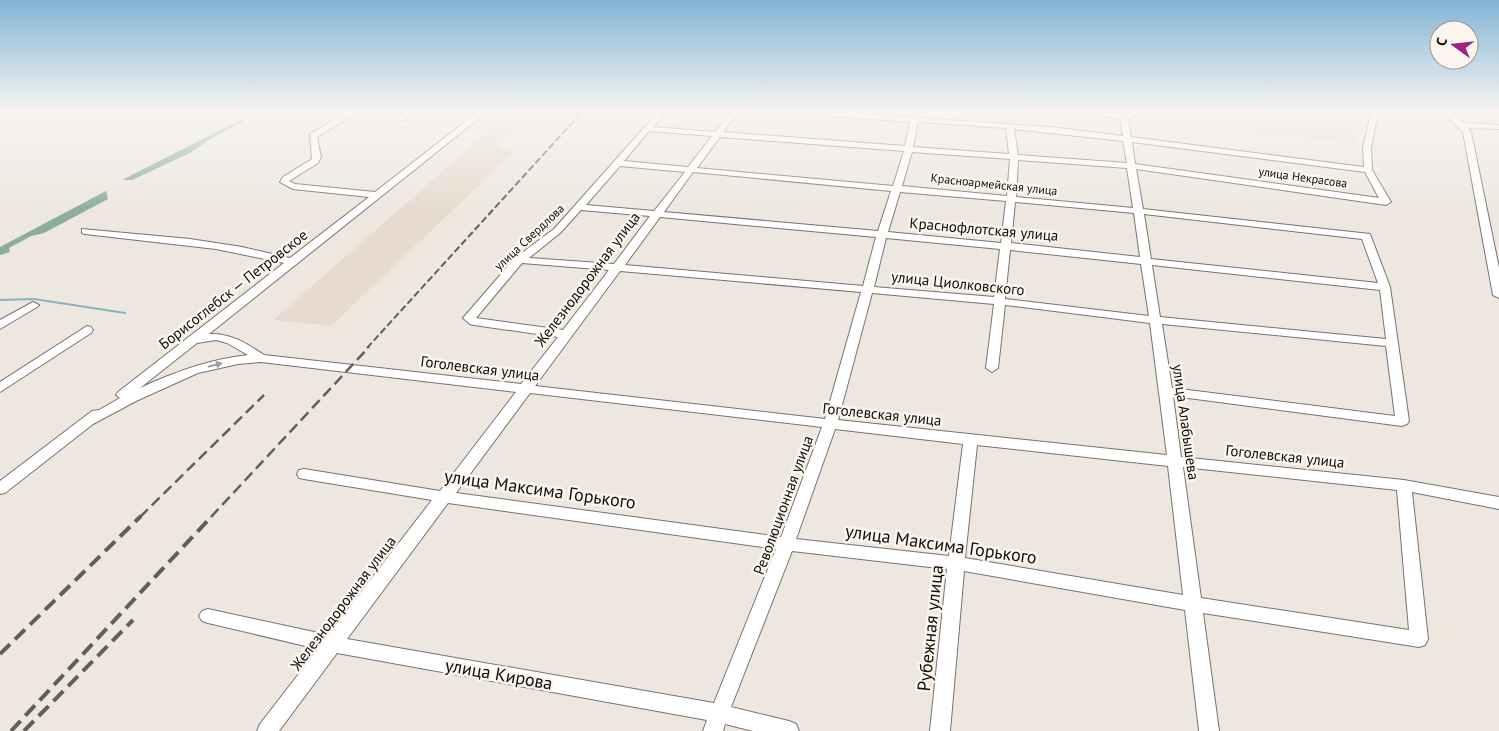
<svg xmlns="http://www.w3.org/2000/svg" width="1499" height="731" font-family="'PT Sans',sans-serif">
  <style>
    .built { fill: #e6dbce }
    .forest { fill: #8bad9b }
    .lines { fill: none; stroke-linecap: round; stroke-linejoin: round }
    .stream { stroke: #8ab3ba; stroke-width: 2 }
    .minor-casing { stroke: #78736c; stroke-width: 2 }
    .minor { fill: #fff; fill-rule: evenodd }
    .rail-far2 { stroke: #625e5a; stroke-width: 2; stroke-dasharray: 7 3; stroke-linecap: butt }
    .rail-far1 { stroke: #625e5a; stroke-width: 2.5; stroke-dasharray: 11 5.5; stroke-linecap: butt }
    .rail { stroke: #625e5a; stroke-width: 4; stroke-dasharray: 14 7; stroke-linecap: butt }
    .oneway { fill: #9f9e9d }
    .labels { text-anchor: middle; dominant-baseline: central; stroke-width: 5; stroke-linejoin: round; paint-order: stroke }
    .far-street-label { font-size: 12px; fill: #0f0d0a; stroke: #fbf5ed }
    .street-label { font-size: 15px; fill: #0f0d0a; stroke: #fbf5ed }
    .near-street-label { font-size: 18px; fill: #0f0d0a; stroke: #fbf5ed }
  </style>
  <rect width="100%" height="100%" fill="#ede7e0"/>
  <path class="built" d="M 1168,111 L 1342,111 L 1359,143 L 1174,126 Z
    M 499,122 L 521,124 L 496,148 L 515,151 L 331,326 L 273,320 Z"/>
  <path class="forest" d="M 242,119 L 244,121 L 210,139 L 190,153 L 132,180 L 122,180 Z
    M 106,191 L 108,199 L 44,233 L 31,236 L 9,248 L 10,252 L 0,255 L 0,247 Z"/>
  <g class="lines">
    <path class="stream" d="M 0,300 L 34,299 L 125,313"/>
    <defs>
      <path id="minor" d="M 349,111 L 359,111 L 317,137 L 321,157 L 318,163 L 289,181 L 295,184 L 375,192 L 479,111 L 488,111 L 209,334 C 231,333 246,343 264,355 L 521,384 L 558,337 L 474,325 L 470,324 L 463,318 L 515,258 L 554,229 L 659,111 L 667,111 L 653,127 L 715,132 L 731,111 L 739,111 L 723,132 L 905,146 L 910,122 L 790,113 L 786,111 L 824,111 L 911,117 L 912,111 L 920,111 L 919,118 L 1050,127 L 1123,136 L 1120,119 L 1075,111 L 1105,111 L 1124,115 L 1133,111 L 1144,111 L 1128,119 L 1131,137 L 1364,167 L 1363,148 L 1371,113 L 1378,111 L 1371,148 L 1372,170 L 1391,202 L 1386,205 L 1136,169 L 1143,209 L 1370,234 L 1390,287 L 1409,421 L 1407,424 L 1402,426 L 1173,396 L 1181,457 L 1404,480 L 1499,497 L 1499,509 L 1412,492 L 1428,639 L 1425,645 L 1419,647 L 1203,613 L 1219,731 L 1199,731 L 1185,610 L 964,571 L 950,731 L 930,731 L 947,569 L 792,551 L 731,707 L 789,721 L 796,724 L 799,731 L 753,731 L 725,724 L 723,731 L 703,731 L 707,720 L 337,653 L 279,731 L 257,731 L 260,724 L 318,649 L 208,623 L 202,621 L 199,616 L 202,611 L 208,609 L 328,635 L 432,500 L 304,479 L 299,478 L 297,474 L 299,470 L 304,469 L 440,491 L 516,392 L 261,362 L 238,364 L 198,373 L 136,401 L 93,424 L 5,493 L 0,494 L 0,481 L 92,411 L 99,410 L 120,398 L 116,395 L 118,392 L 284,263 L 216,249 L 85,234 L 82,233 L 82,229 L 190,239 L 242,247 L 290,258 L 369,197 L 293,189 L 280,182 L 283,177 L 312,159 L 310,134 ZM 918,122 L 1006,128 L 1009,154 L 913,147 ZM 1014,129 L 1123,141 L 1127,163 L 1018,155 ZM 649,131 L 712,136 L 688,167 L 624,161 ZM 720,137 L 904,151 L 893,186 L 697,168 ZM 1132,142 L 1365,172 L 1379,198 L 1135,164 ZM 912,152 L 1010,159 L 1007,196 L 902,186 ZM 1018,160 L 1127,168 L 1133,208 L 1016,197 ZM 620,166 L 685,172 L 654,211 L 586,205 ZM 693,172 L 891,191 L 878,231 L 664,212 ZM 900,192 L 1006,201 L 1001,243 L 888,232 ZM 1015,202 L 1134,213 L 1140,257 L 1011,243 ZM 581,210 L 650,216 L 614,264 L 529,258 L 560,233 ZM 1144,214 L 1362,239 L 1378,283 L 1151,259 ZM 660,217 L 876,237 L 863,286 L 625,265 ZM 886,238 L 1000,249 L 994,297 L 874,287 ZM 1010,250 L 1141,264 L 1149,316 L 1005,299 ZM 522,263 L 609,270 L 563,330 L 476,318 ZM 1152,265 L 1380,290 L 1386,339 L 1160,317 ZM 620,271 L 861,292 L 825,419 L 535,386 ZM 872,293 L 994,304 L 986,368 L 992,372 L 998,368 L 1005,305 L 1150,323 L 1167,455 L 838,420 ZM 1162,324 L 1386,346 L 1395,416 L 1172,388 ZM 216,340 L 227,343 L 248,355 C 211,359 174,372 140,388 L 197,343 ZM 530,393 L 822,427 L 781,537 L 456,493 ZM 835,429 L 963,444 L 949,556 L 796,539 ZM 977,445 L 1168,466 L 1183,595 L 965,558 ZM 1183,467 L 1397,490 L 1409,630 L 1201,598 ZM 448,503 L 776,549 L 714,703 L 347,639 Z
        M 406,111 L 415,111 L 404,120 L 398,120 L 398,116 Z
        M 1441,111 L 1450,111 L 1464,123 L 1499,125 L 1499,129 L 1468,128 L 1471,132 L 1499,268 L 1499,298 L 1493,295 L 1463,132 Z
        M 33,302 L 39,305 L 37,307 L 0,329 L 0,320 Z
        M 87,326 L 91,327 L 93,330 L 91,333 L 0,392 L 0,382 Z"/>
    </defs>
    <use href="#minor" class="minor-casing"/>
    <use href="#minor" class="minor"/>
    <path class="rail-far2" d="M 367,348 L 583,111"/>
    <path class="rail-far1" d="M 140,517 L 264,395
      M 211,517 L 369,347"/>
    <path class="rail" d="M 0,654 L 141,516
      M 11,731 L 212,516
      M 24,731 L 133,620"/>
  </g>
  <defs><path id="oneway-solid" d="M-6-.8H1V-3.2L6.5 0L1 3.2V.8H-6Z" transform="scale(1.25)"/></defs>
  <use class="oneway" href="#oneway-solid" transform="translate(215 365) rotate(-14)"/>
  <linearGradient id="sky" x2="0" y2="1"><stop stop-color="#82b4d6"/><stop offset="0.52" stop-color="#f7f4f1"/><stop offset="1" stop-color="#f7f4f1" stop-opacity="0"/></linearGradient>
  <rect width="1499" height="213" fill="url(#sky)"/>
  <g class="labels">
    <g class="far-street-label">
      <text transform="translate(1303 177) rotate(8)">улица Некрасова</text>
      <text transform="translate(994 184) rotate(6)">Красноармейская улица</text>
      <text transform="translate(529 237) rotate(-43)">улица Свердлова</text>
    </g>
    <g class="street-label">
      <text transform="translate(984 229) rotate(5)">Краснофлотская улица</text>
      <text transform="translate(587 279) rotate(-53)">Железнодорожная улица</text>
      <text transform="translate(958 283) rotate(6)">улица Циолковского</text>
      <text transform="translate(233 289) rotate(-38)">Борисоглебск — Петровское</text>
      <text transform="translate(480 368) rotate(7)">Гоголевская улица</text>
      <text transform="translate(882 414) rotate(6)">Гоголевская улица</text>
      <text transform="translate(1186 422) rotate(82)">улица Алабышева</text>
      <text transform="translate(1285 456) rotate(6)">Гоголевская улица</text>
      <text transform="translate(783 505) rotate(-70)">Революционная улица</text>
      <text transform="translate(343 603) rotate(-53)">Железнодорожная улица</text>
    </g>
    <g class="near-street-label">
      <text transform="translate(540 489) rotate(8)">улица Максима Горького</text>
      <text transform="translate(941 544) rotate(8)">улица Максима Горького</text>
      <text transform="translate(930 628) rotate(-84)">Рубежная улица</text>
      <text transform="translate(499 674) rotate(10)">улица Кирова</text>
    </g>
  </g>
  <g transform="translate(1454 45) rotate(285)"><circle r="24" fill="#fbf5ed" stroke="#9d9892"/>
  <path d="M0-4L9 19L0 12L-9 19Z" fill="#9a2480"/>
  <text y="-8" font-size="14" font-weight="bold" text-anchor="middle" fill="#0f0d0a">С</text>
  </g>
</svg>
